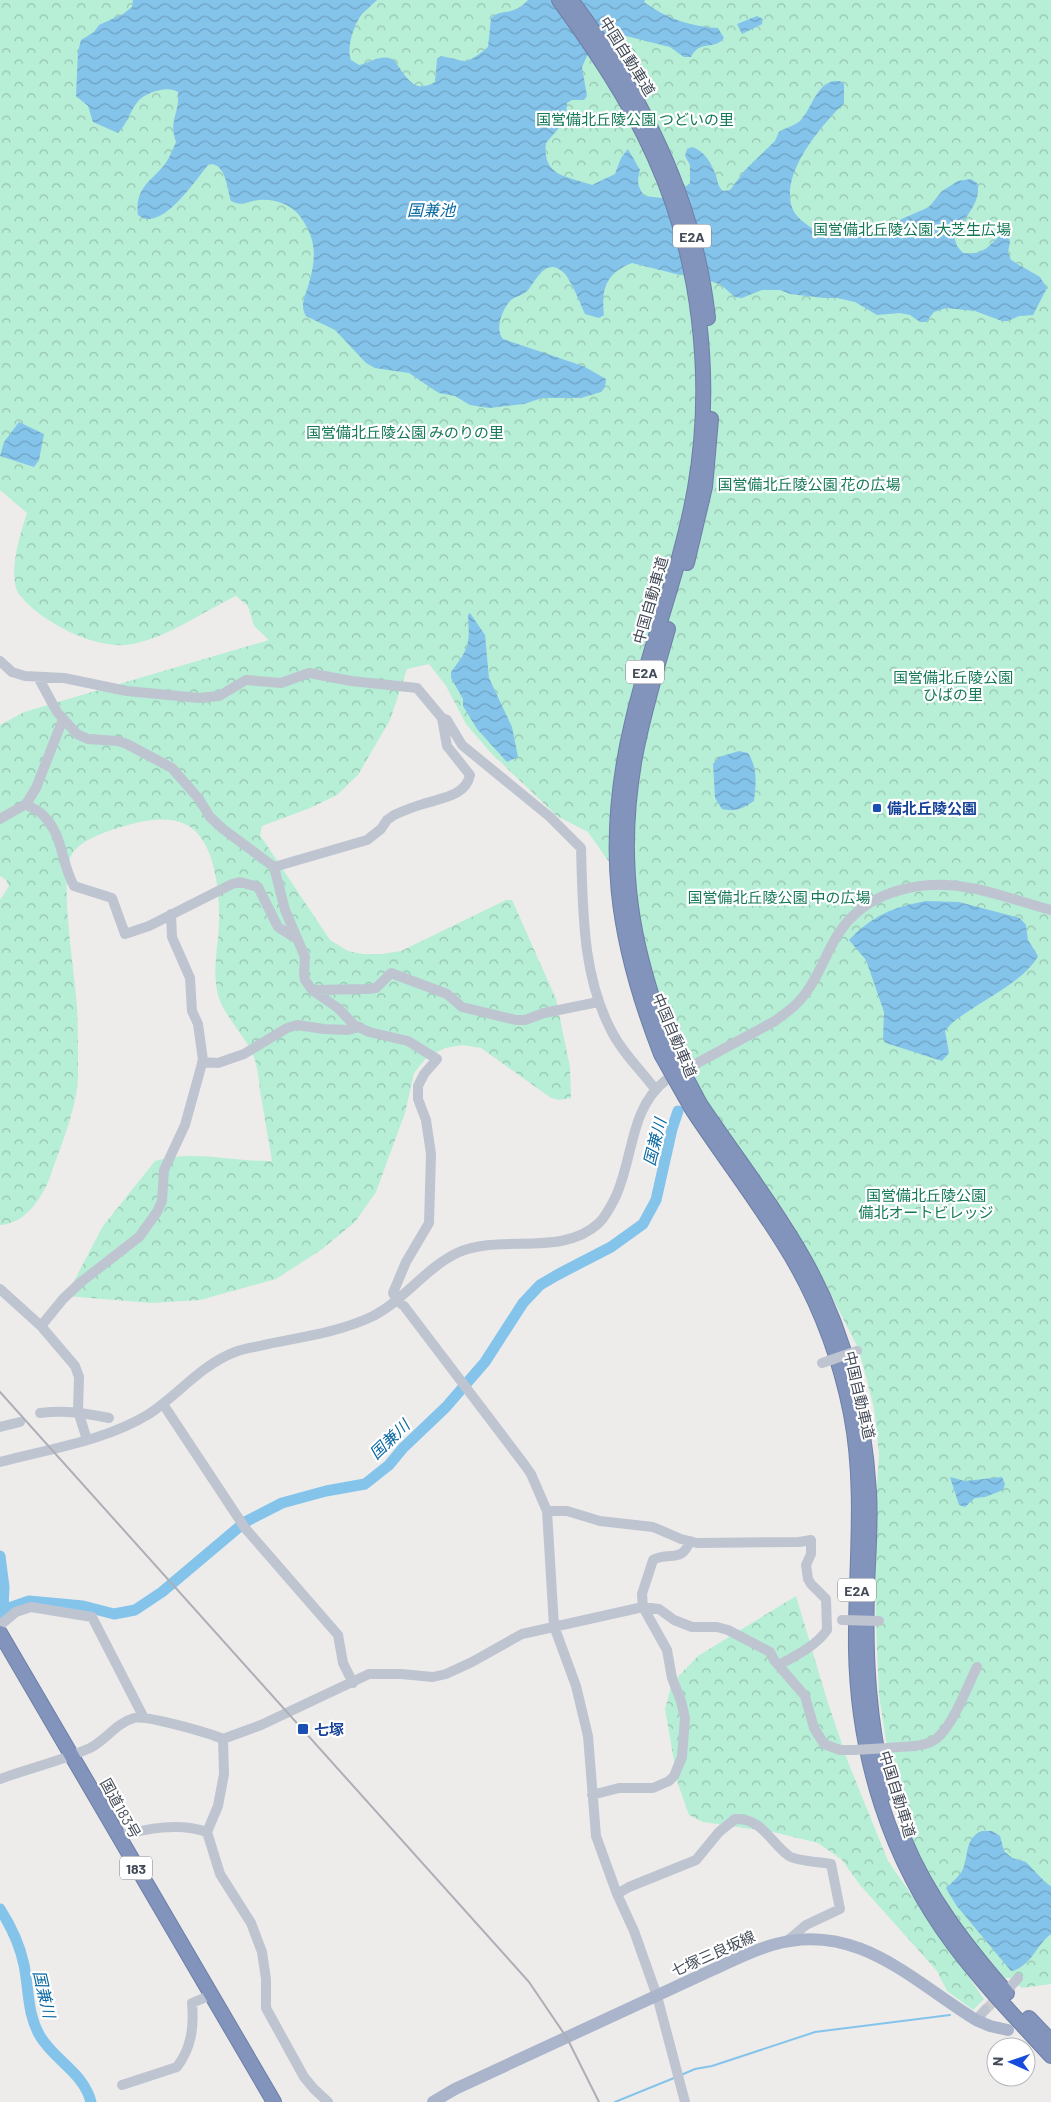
<svg xmlns="http://www.w3.org/2000/svg" width="1051" height="2102" font-family="Barlow,'Noto Sans JP',sans-serif">
  <style>
    .forest { fill: url(#forest-crowns) }
    .water { fill: url(#water-waves) }
    .lines { fill: none; stroke-linecap: round; stroke-linejoin: round }
    .stream { stroke: #84c4eb; stroke-width: 2 }
    .river { stroke: #84c4eb; stroke-width: 11 }
    .minor-tunnel { stroke: #ccccce; stroke-width: 10; stroke-dasharray: 10 5; stroke-linecap: butt }
    .highway-casing { stroke: #6d7fa7; stroke-width: 16 }
    .minor { stroke: #bec5d1; stroke-width: 10 }
    .major { stroke: #aab5cb; stroke-width: 12 }
    .highway { stroke: #8294bc; stroke-width: 14 }
    .rail { stroke: #adafb6; stroke-width: 2 }
    .highway-bridge-casing { stroke: #6d7fa7; stroke-width: 16; stroke-linecap: butt }
    .minor-bridge { stroke: #bec5d1; stroke-width: 10 }
    .highway-bridge { stroke: #8294bc; stroke-width: 14 }
    .transit-dot { fill: #1a4fb4; stroke: #fff; stroke-width: 2 }
    .labels { text-anchor: middle; dominant-baseline: central; stroke-width: 4.5; stroke-linejoin: round; paint-order: stroke }
    .shield { fill: #fff; stroke: #7c818a; stroke-width: 1 }
    .shield-label { font-size: 14px; font-weight: bold; fill: #444b58 }
    .street-label { font-size: 15px; fill: #444b58; stroke: #fff }
    .park-label { font-size: 15px; fill: #157958; stroke: #fff }
    .transit-label { font-size: 15px; font-weight: bold; fill: #164399; stroke: #fff; text-anchor: start }
    .water-label { font-size: 16px; font-style: italic; fill: #0b69a4; stroke: #fff }
  </style>
  <defs>
    <pattern id="forest-crowns" width="20" height="18" patternUnits="userSpaceOnUse" patternTransform="scale(1.25)"><rect width="20" height="18" fill="#b7eed6"/><path d="M2 6a3 3 0 1 1 6 0M12 15a3 3 0 1 1 6 0" fill="none" stroke="#96c3b0"/></pattern>
    <pattern id="water-waves" width="16" height="10" patternUnits="userSpaceOnUse" patternTransform="scale(1.25)"><rect width="16" height="10" fill="#84c4eb"/><path d="M0 5q4-4 8 0t8 0" fill="none" stroke="#6ea1c1"/></pattern>
  </defs>
  <rect width="100%" height="100%" fill="#eeeceb"/>
  <path class="forest" d="M 0,0 L 1051,0 L 1051,1984 L 1022,1988 L 1015,1983 L 1013,1978 L 1005,1978 L 957,1922 L 914,1853 L 902,1816 L 891,1773 L 879,1695 L 876,1623 L 874,1528 L 879,1455 L 874,1408 L 859,1350 L 822,1277 L 791,1221 L 723,1127 L 675,1048 L 659,1009 L 634,898 L 588,832 L 557,816 L 490,752 L 466,724 L 446,686 L 429,664 L 407,669 L 390,720 L 358,775 L 337,795 L 310,808 L 262,826 L 260,835 L 330,940 L 348,951 L 363,954 L 382,954 L 401,951 L 506,900 L 512,900 L 556,999 L 570,1067 L 571,1098 L 559,1100 L 551,1098 L 481,1048 L 463,1045 L 445,1048 L 427,1057 L 414,1073 L 405,1113 L 376,1192 L 355,1222 L 321,1250 L 276,1279 L 200,1300 L 151,1303 L 66,1296 L 103,1226 L 155,1161 C 192,1149 234,1162 272,1161 C 268,1137 264,1114 260,1091 C 259,1081 258,1070 255,1060 C 247,1036 225,1019 218,995 C 212,972 218,947 219,924 C 220,895 216,838 185,824 C 168,816 145,820 128,825 C 111,830 79,839 71,856 C 59,879 75,975 77,1006 C 78,1030 78,1054 78,1077 C 77,1106 62,1144 52,1171 C 45,1194 27,1224 0,1225 L 0,900 L 9,886 L 6,880 L 0,876 L 0,725 L 24,712 L 269,640 L 254,626 L 248,606 L 236,596 C 202,612 171,636 133,644 C 99,651 47,625 24,600 C 22,597 18,594 17,591 C 9,570 20,534 27,513 L 0,490 Z
    M 796,1596 L 827,1700 L 848,1762 L 888,1861 L 984,1999 L 973,2010 L 947,1991 L 937,1971 L 860,1885 L 842,1860 L 818,1843 L 773,1832 L 703,1822 L 689,1815 L 678,1784 L 665,1709 L 672,1683 L 698,1656 Z"/>
  <path class="water" d="M 133,0 L 377,0 C 372,5 367,9 362,14 C 354,24 346,48 351,60 L 359,65 C 371,62 383,53 394,60 C 406,76 413,95 435,82 L 437,59 L 441,56 C 469,61 463,67 488,47 L 491,18 C 501,10 504,14 514,10 C 520,8 524,4 528,0 L 645,0 L 644,2 C 665,18 692,27 718,28 L 724,38 C 714,51 700,39 691,57 L 684,57 L 670,47 L 622,35 L 607,38 L 587,56 L 582,67 L 587,96 L 584,100 L 572,100 L 567,103 L 565,121 L 546,143 C 542,177 567,176 592,185 L 615,174 L 621,158 L 628,149 L 640,170 C 637,181 637,187 645,196 L 670,199 L 690,183 L 690,165 L 685,156 L 687,149 L 692,147 C 704,151 710,161 715,173 C 718,180 717,186 723,191 L 730,190 L 745,170 L 775,141 L 779,132 C 785,128 794,126 800,121 C 813,108 818,75 843,82 L 844,85 L 844,103 C 821,126 778,175 793,210 C 797,219 811,227 819,234 L 872,232 L 929,207 L 942,191 L 958,181 L 971,179 L 977,183 C 983,202 962,219 954,237 L 957,246 L 963,253 C 984,255 986,248 1001,235 L 1009,238 L 1010,242 L 1008,252 L 1011,260 L 1040,277 L 1047,288 L 1033,315 L 1019,316 L 1008,321 L 1002,321 L 975,311 L 946,308 L 934,312 L 926,322 L 920,322 L 910,315 L 900,313 L 877,315 L 855,302 L 837,298 L 824,298 L 790,294 L 780,290 L 762,290 L 742,298 L 735,297 L 721,285 L 700,277 L 676,274 L 632,263 C 606,273 601,289 604,315 L 599,318 L 585,314 C 580,303 571,279 563,272 C 546,257 537,279 528,290 C 524,295 516,296 511,300 C 503,308 494,329 503,339 L 583,366 L 606,379 L 605,387 L 601,392 L 581,398 L 542,398 L 524,404 L 489,408 L 470,405 L 455,396 L 439,393 L 431,388 L 409,373 L 375,368 L 366,363 L 335,330 L 306,316 C 299,304 306,295 309,283 C 317,256 316,237 299,215 C 289,202 268,197 253,201 C 244,203 241,206 231,201 C 227,188 226,163 209,164 C 196,179 161,234 138,215 C 134,185 155,180 167,161 C 171,155 173,148 176,142 C 168,120 180,114 178,92 C 168,85 147,92 139,100 C 130,110 128,123 118,133 L 93,122 L 88,106 L 76,96 L 78,52 L 81,40 L 94,32 L 99,25 L 123,14 L 132,7 Z
    M 757,16 L 763,19 L 762,24 L 742,34 L 737,24 Z
    M 19,422 L 44,434 L 39,460 L 34,467 L 0,456 L 4,442 Z
    M 470,613 L 485,635 L 489,678 L 512,727 L 518,757 L 507,762 L 477,729 L 463,706 L 463,699 L 451,678 L 451,672 C 469,649 470,644 468,615 Z
    M 739,751 L 748,753 C 758,769 756,783 754,801 C 742,809 736,812 722,809 L 715,798 L 713,764 L 719,757 Z
    M 926,901 L 959,902 L 1020,918 L 1026,925 L 1028,940 L 1038,956 C 1024,983 975,1003 951,1024 L 945,1031 L 949,1053 L 942,1061 L 886,1043 L 883,1039 L 884,1012 L 866,960 L 849,940 C 872,916 893,907 926,901 Z
    M 950,1477 L 965,1481 L 1002,1477 L 1005,1484 L 1003,1490 L 985,1497 L 975,1498 L 965,1507 L 959,1505 Z
    M 982,1831 L 992,1831 L 1000,1836 L 1004,1851 L 1012,1858 L 1026,1862 L 1047,1884 L 1051,1886 L 1051,1934 C 1036,1945 1031,1967 1011,1971 L 956,1905 L 946,1888 C 951,1883 960,1876 963,1869 C 969,1855 964,1839 982,1831 Z"/>
  <g class="lines">
    <path class="stream" d="M 681,2075 L 695,2069 L 712,2066 L 815,2032 L 950,2015
      M 615,2102 L 674,2078"/>
    <path class="river" d="M 0,1556 L 4,1587 L 3,1610
      M 0,1613 L 3,1610 L 29,1601 L 83,1606 L 114,1614 L 135,1610 L 162,1592 L 245,1522 L 282,1503 L 326,1491 L 365,1484 L 389,1465 L 403,1448 L 446,1407 L 485,1362 L 523,1303 L 540,1285 L 557,1275 L 611,1247 L 643,1224 L 656,1200 L 672,1129 L 678,1111
      M 0,1909 C 11,1926 20,1946 24,1965 C 29,1989 27,2014 40,2036 C 54,2060 84,2073 91,2102"/>
    <path class="minor-tunnel" d="M 985,2010 L 1003,1993"/>
    <defs>
      <path id="highway" d="M 559,0 C 595,50 629,100 654,156 C 700,257 714,379 695,488 C 681,568 650,644 632,723 C 603,845 616,939 661,1054
        M 571,0 C 642,94 695,200 708,318
        M 687,563 L 705,487 L 711,419
        M 668,629 C 656,671 643,714 635,757 C 616,863 631,950 671,1049
        M 700,1104 C 735,1156 774,1206 805,1261 C 845,1332 864,1412 869,1492 C 871,1524 868,1555 867,1587 C 865,1656 868,1726 887,1793
        M 692,1109 C 726,1161 766,1211 797,1266 C 822,1311 841,1363 851,1414 C 866,1492 855,1571 856,1650 C 858,1756 890,1860 954,1945 C 983,1984 1018,2020 1051,2056
        M 0,1633 L 274,2102
        M 904,1839 C 928,1897 966,1946 1007,1993
        M 1029,2018 L 1051,2041"/>
    </defs>
    <use href="#highway" class="highway-casing"/>
    <path class="minor" d="M 0,661 L 12,672 L 25,676 L 64,678 L 127,691 L 199,698 L 219,696 L 246,680 L 281,683 L 309,673 L 351,681 L 417,688 L 442,718
      M 38,677 L 57,712 L 77,734 L 88,739 L 118,741 L 127,744 L 172,768 L 199,799 L 210,817 L 223,829 L 274,867 L 285,910 L 305,957 L 304,974 L 305,980 L 312,990 L 338,1008 L 354,1025 L 369,1032 L 408,1041 L 437,1059 L 424,1074 L 418,1086 L 418,1099 L 426,1120 L 431,1154 L 429,1223 L 406,1262 L 393,1293 L 397,1301 L 404,1306 L 524,1464 L 531,1474 L 547,1511 L 554,1626 L 576,1686 L 588,1736 L 596,1836 L 617,1894 L 634,1931 L 657,1996 L 685,2102
      M 26,804 C 31,808 38,810 43,815 C 63,834 61,863 74,886 L 112,898 L 125,934 L 149,926 L 232,884 L 240,882 L 258,887 L 278,927 L 297,939
      M 0,819 L 26,804 L 36,788 L 63,719
      M 274,867 L 367,840 L 381,829 L 387,820 L 394,815 C 403,811 413,807 423,804 C 441,798 466,796 470,775 L 447,746 L 442,718 L 447,720 L 462,745 L 550,817 L 581,848 C 583,912 582,977 613,1034 C 625,1056 641,1070 655,1089
      M 312,990 L 367,989 L 376,988 L 391,973 L 447,994 L 462,1007 L 516,1020 L 525,1020 L 544,1013 L 598,1002
      M 202,1062 L 218,1063 L 244,1054 L 287,1028 L 297,1025 L 324,1029 L 348,1030 L 360,1027
      M 0,1289 L 41,1326 L 75,1366 L 79,1377 L 78,1411 L 87,1440
      M 41,1326 L 63,1299 L 81,1282 L 139,1237 L 157,1212 L 162,1201 L 164,1170 L 185,1125 L 203,1060 L 198,1024 L 192,1011 L 190,978 L 172,937 L 171,914
      M 163,1404 L 245,1528 L 338,1635 L 343,1663 L 353,1683
      M 40,1413 C 67,1410 84,1413 109,1418
      M 0,1427 L 20,1422
      M 0,1462 C 49,1449 105,1441 149,1414 C 179,1394 201,1365 235,1352 C 245,1348 257,1347 268,1344 C 302,1337 339,1332 371,1317 C 404,1301 424,1269 457,1253 C 501,1233 561,1258 599,1223 C 606,1216 611,1206 615,1198 C 634,1158 629,1109 666,1080 L 775,1021 C 784,1014 794,1008 801,999 C 817,981 824,957 837,936 C 864,891 921,878 971,888 C 998,893 1024,903 1051,910
      M 547,1511 L 567,1511 L 600,1521 L 653,1527 L 681,1539 L 697,1543 L 799,1542 L 811,1540 L 811,1554 L 806,1565 L 808,1579 L 811,1584 L 826,1599 L 827,1630 C 816,1646 795,1656 779,1665
      M 0,1625 L 16,1612 L 31,1607 L 92,1617 L 144,1718
      M 223,1739 L 224,1774 L 218,1806 L 207,1832 L 220,1874 L 251,1923 L 262,1952 L 266,1979 L 266,2008 L 304,2077 L 314,2089 L 328,2102
      M 888,1748 C 901,1746 918,1748 931,1742 C 951,1733 967,1686 977,1667
      M 0,1779 C 30,1768 61,1761 90,1748 C 106,1740 116,1723 134,1718 C 147,1715 209,1733 223,1739 L 261,1725 L 369,1674 L 401,1674 L 433,1677 L 446,1674 L 472,1662 L 522,1634 L 643,1607 L 659,1609 L 674,1620 L 692,1627 L 717,1627 L 728,1630 L 770,1652 L 774,1660 L 805,1696 L 814,1728 L 824,1744 L 840,1750 L 854,1750
      M 592,1795 L 619,1788 L 653,1788 L 669,1781 L 674,1776 L 682,1757 L 685,1718 L 681,1701 L 672,1678 L 667,1650 L 643,1607 L 642,1594 L 653,1560 C 670,1551 681,1564 690,1541
      M 118,1836 C 146,1829 178,1822 207,1832
      M 617,1894 L 629,1887 L 696,1860 L 719,1832 L 735,1819 C 762,1818 770,1842 789,1856 C 796,1861 821,1862 831,1864 L 840,1909 L 806,1925 L 787,1941
      M 1011,1986 L 1018,1978
      M 976,2020 L 985,2010
      M 122,2085 L 177,2067 C 192,2047 194,2026 192,2003 L 211,1995"/>
    <path class="major" d="M 433,2102 L 455,2089 L 712,1970 C 732,1961 751,1951 772,1945 C 856,1920 911,1980 976,2020 L 990,2026 L 1008,2030"/>
    <use href="#highway" class="highway"/>
    <path class="rail" d="M 0,1392 L 529,1982 L 567,2038 L 599,2102"/>
    <defs>
      <path id="highway-bridge" d="M 671,1049 L 700,1104
        M 661,1054 L 692,1109"/>
    </defs>
    <use href="#highway-bridge" class="highway-bridge-casing"/>
    <path class="minor-bridge" d="M 822,1363 L 857,1351
      M 842,1620 L 879,1621
      M 854,1750 L 888,1748"/>
    <use href="#highway-bridge" class="highway-bridge"/>
  </g>
  <g class="transit-dot">
    <rect x="872" y="803" width="10" height="10" rx="2.5"/>
    <rect x="297" y="1723" width="12" height="12" rx="2.5"/>
  </g>
  <g class="labels">
    <g class="shield">
      <rect x="673" y="224.5" width="38" height="23" rx="4"/>
      <rect x="626" y="660.5" width="38" height="23" rx="4"/>
      <rect x="838" y="1578.5" width="38" height="23" rx="4"/>
      <rect x="120" y="1856.5" width="32" height="23" rx="4"/>
    </g>
    <g class="shield-label">
      <text x="692" y="236">E2A</text>
      <text x="645" y="672">E2A</text>
      <text x="857" y="1590">E2A</text>
      <text x="136" y="1868">183</text>
    </g>
    <g class="street-label">
      <text transform="translate(628 56) rotate(58)">中国自動車道</text>
      <text transform="translate(650 600) rotate(-74)">中国自動車道</text>
      <text transform="translate(675 1035) rotate(67)">中国自動車道</text>
      <text transform="translate(860 1395) rotate(77)">中国自動車道</text>
      <text transform="translate(898 1794) rotate(73)">中国自動車道</text>
      <text transform="translate(121 1808) rotate(61)">国道183号</text>
      <text transform="translate(713 1953) rotate(-24)">七塚三良坂線</text>
    </g>
    <g class="park-label">
      <text x="635" y="119">国営備北丘陵公園 つどいの里</text>
      <text x="912" y="229">国営備北丘陵公園 大芝生広場</text>
      <text x="405" y="432">国営備北丘陵公園 みのりの里</text>
      <text x="809" y="484">国営備北丘陵公園 花の広場</text>
      <text x="953" y="677">国営備北丘陵公園<tspan x="953" dy="17">ひばの里</tspan></text>
      <text x="779" y="897">国営備北丘陵公園 中の広場</text>
      <text x="926" y="1195">国営備北丘陵公園<tspan x="926" dy="17">備北オートビレッジ</tspan></text>
    </g>
    <g class="transit-label">
      <text x="887" y="808">備北丘陵公園</text>
      <text x="314" y="1729">七塚</text>
    </g>
    <g class="water-label">
      <text x="431" y="209">国兼池</text>
      <text transform="translate(654 1142) rotate(-76)">国兼川</text>
      <text transform="translate(389 1439) rotate(-44)">国兼川</text>
      <text transform="translate(45 1994) rotate(77)">国兼川</text>
    </g>
  </g>
  <g transform="translate(1011 2062) rotate(272)"><circle r="24" fill="#ffffff" stroke="#b4b7bc"/>
  <path d="M0-4L9 19L0 12L-9 19Z" fill="#174bdc"/>
  <text y="-8" font-size="14" font-weight="bold" text-anchor="middle" fill="#444b58">N</text>
  </g>
</svg>
